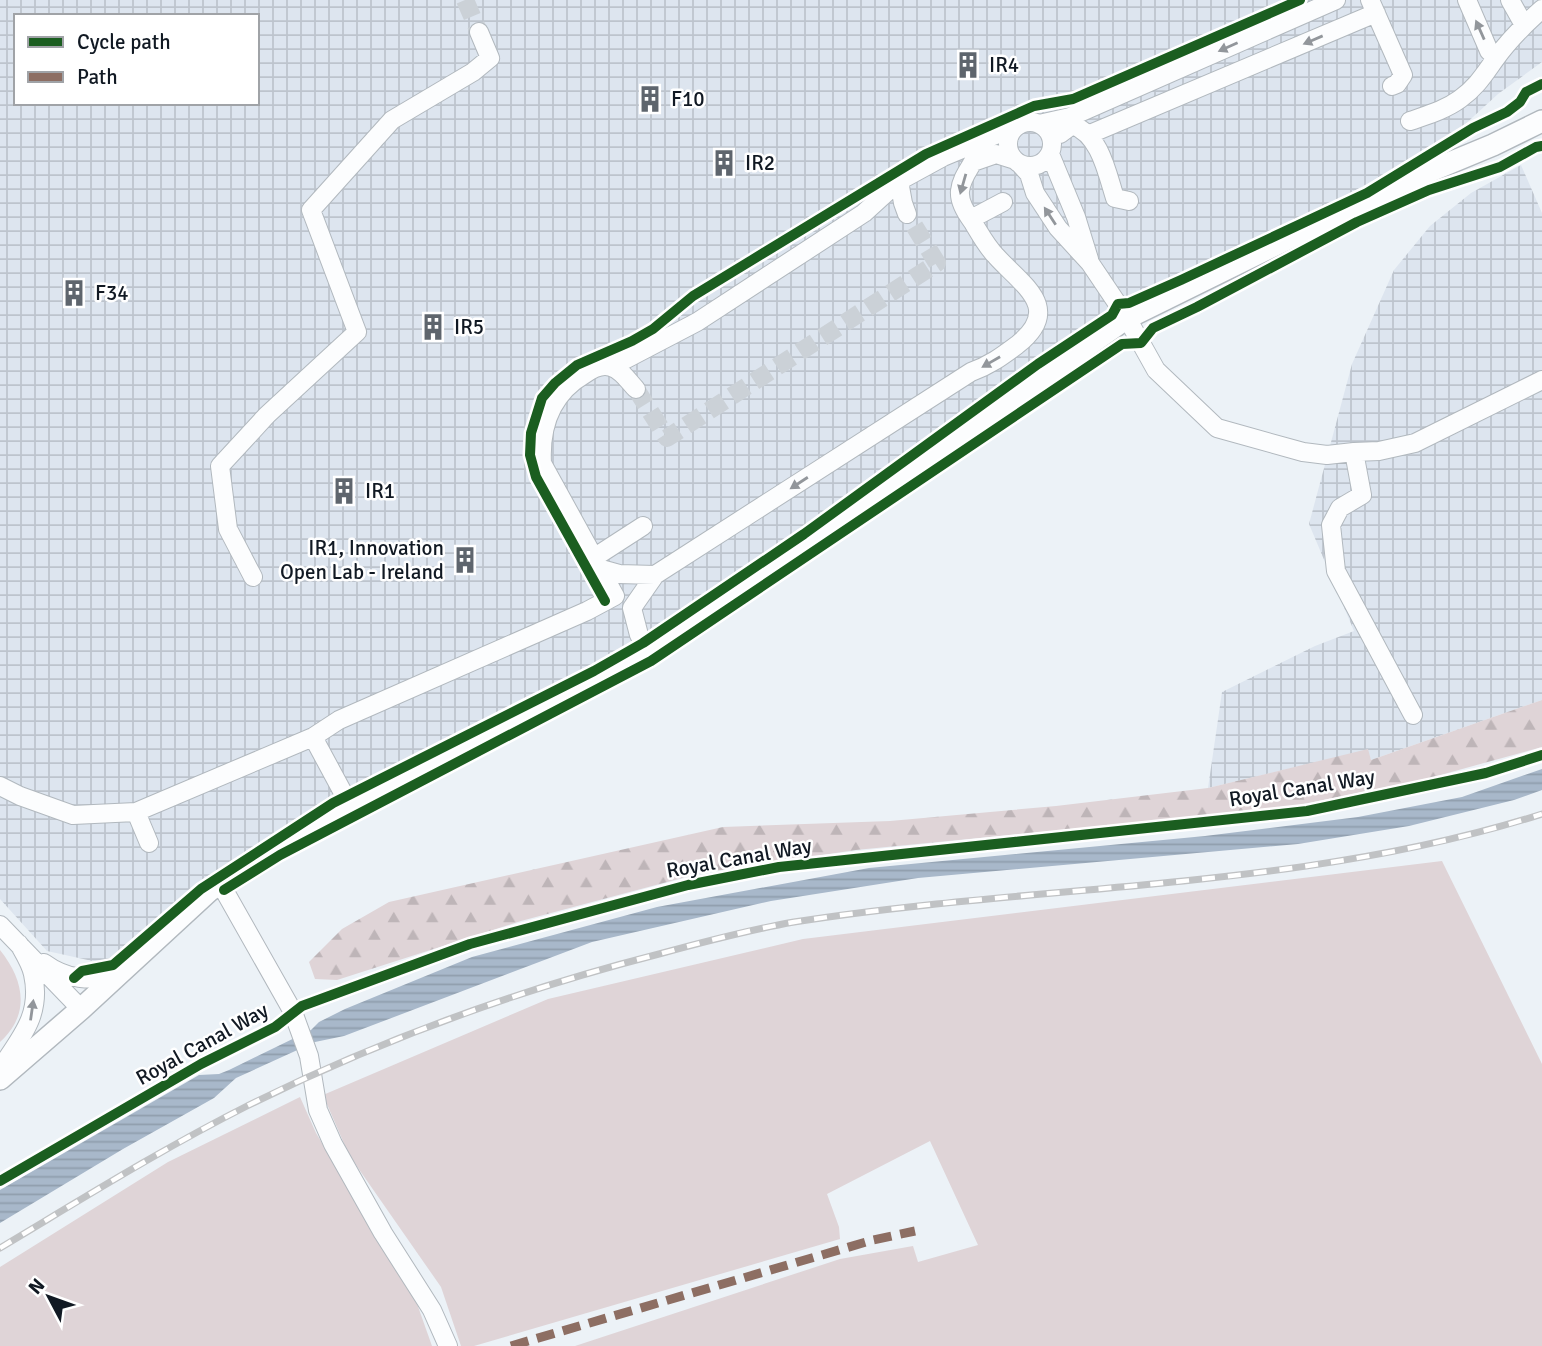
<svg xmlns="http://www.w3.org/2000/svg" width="1542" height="1346" font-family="Signika,sans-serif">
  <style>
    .industrial { fill: url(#industrial-grid); fill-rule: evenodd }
    .grass { fill: #dfd4d7 }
    .forest { fill: url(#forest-firs) }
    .water { fill: url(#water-rules) }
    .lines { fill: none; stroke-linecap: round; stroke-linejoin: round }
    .minor-tunnel { stroke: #cbd1d7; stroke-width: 18; stroke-dasharray: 18 9; stroke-linecap: butt }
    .minor-casing { stroke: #b1b8be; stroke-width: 20 }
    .major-casing { stroke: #b1b8be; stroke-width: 24 }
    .minor { stroke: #fcfdfe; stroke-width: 18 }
    .major { stroke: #fcfdfe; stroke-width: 21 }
    .rail-casing { stroke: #c0c2c4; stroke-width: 7 }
    .rail { stroke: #fff; stroke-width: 4.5; stroke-dasharray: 13; stroke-linecap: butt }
    .quiet { stroke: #8d6e63; stroke-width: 9; stroke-dasharray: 18 9; stroke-linecap: butt }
    .cycleway-casing { stroke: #fff; stroke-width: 15 }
    .cycleway { stroke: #1b5e20; stroke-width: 10 }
    .oneway { fill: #92969b }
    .labels { text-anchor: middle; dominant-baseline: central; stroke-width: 5; stroke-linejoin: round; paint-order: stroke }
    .poi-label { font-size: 21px; fill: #111923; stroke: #fff; text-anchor: start }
    .street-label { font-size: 21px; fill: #111923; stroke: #fff }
  </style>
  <defs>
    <pattern id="industrial-grid" width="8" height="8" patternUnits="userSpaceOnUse" patternTransform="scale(1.75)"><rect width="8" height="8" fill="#dde5ef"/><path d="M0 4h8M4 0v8" fill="none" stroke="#bdc4cd"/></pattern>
    <pattern id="forest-firs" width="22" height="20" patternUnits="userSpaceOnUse" patternTransform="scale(1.75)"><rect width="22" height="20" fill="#dfd4d7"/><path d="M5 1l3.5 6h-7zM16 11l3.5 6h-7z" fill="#beb5b8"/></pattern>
    <pattern id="water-rules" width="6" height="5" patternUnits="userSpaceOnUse" patternTransform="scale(1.75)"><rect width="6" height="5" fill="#a8b8ca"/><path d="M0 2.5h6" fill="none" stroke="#909ead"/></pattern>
  </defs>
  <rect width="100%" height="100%" fill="#ecf2f7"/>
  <path class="industrial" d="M 0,0 L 1542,0 L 1542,62 L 1498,94 L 1448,140 L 1184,283 L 650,655 L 339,808 L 106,964 L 47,951 L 0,899 ZM 16,16 L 257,16 L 257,103 L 16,103 Z
    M 1521,165 L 1542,213 L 1542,700 L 1371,760 L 1367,750 L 1208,788 L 1222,692 L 1315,646 L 1354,631 L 1309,524 L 1352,364 L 1394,270 L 1430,226 L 1471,193 Z"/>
  <path class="grass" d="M 1442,861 L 1542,1064 L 1542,1346 L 575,1346 L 840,1259 L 913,1246 L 918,1262 L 978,1245 L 930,1141 L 827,1194 L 839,1227 L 840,1239 L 474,1346 L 461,1346 L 441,1287 L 349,1155 L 323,1095 L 548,999 L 803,939 Z
    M 0,950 C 24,980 31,1014 0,1042 Z
    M 300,1097 L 316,1133 L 415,1298 L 432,1346 L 0,1346 L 0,1267 L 168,1162 Z"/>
  <path class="forest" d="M 1542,700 L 1542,747 L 1426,779 L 1279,809 L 856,850 L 701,873 L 521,921 L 337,980 L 315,979 L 309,962 L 342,929 L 389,902 L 723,827 L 890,821 L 1056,806 L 1208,788 L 1368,749 L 1371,760 Z"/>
  <path class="water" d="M 1542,769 L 1542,790 L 1514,800 L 1409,826 L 1298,844 L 918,878 L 771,901 L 592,942 L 344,1036 L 315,1042 L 236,1078 L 214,1098 L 123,1149 L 0,1223 L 0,1190 L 199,1075 L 219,1074 L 229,1070 L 311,1030 L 319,1022 L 345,1009 L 472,957 L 657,907 L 869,868 L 1205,836 L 1358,817 L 1462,797 Z"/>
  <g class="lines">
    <path class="minor-tunnel" d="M 465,0 L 479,32
      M 636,389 L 667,438 L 937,263 L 907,214"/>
    <defs>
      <path id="minor" d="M 1370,0 L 1403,75 L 1397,84 L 1392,86
        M 1467,0 L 1489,51 L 1496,58
        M 1510,0 L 1524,25
        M 1410,121 C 1427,115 1445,110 1460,99 C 1477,87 1485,73 1496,58 C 1509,40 1525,24 1542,9
        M1008 144a22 22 0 1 1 44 0a22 22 0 1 1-44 0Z
        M 1039,124 L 1070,117 L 1336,0
        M 1060,134 L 1072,125 C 1100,134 1107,173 1115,198 L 1129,201
        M 1090,134 L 1376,13
        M 1050,154 L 1076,217 L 1089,259
        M 1020,164 L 1029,174 L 1035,193 L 1058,228 L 1090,263 L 1127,318 L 1156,370 L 1217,428 L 1303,452 L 1327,455 L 1354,452 L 1362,495 L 1340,508 L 1331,525 L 1336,571 L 1413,715
        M 899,181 L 903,203 L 907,214
        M 971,219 L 1003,202
        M 611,367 L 697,322 L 864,213 L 899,181 L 943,157 L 998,134 L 1010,135
        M 1354,452 L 1379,451 L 1415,443 L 1542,380
        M 595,557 L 643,526
        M 601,569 L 619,574 L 655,575 L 971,372 C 990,365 1001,357 1017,345 C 1064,308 1022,285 996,256 C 986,246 979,232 972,221 C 966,213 959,201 960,191 C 961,180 967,172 973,162 L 996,154 L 1015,160
        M 253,577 L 228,529 L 220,466 L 267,415 L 357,332 L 311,210 L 392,120 L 473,72 L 490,58 L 479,32
        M 639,635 L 632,608 L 655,575
        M 313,737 L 339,720 L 587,611 L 615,596 L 542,463 C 540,426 552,393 585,374 C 592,369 602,364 611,367 C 622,370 629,382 636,389
        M 0,786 L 20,796 L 73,815 L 136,812 L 313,737 L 348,802
        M 136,812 L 149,843
        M 220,883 L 293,1012 L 309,1056 L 318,1110 L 333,1144 L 383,1233 L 432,1310 L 448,1346
        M 0,925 L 81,1009
        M 44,963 C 67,980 90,981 117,976
        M 0,1069 C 21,1037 42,1015 33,974 C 31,964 24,953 19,944"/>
      <path id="major" d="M 0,1079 L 81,1009 L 209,891 L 348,802 L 647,651 L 894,483 L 1127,318 L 1399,184 L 1493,145 L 1542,121"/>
    </defs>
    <use href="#minor" class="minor-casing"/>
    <use href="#major" class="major-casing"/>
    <use href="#minor" class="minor"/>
    <use href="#major" class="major"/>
    <defs>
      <path id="rail" d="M 0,1248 C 82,1199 162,1149 247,1106 C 378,1041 518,990 659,954 C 703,942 748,930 794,922 C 1043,883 1300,891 1542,814"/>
    </defs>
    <use href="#rail" class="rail-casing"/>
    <use href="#rail" class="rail"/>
    <path class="quiet" d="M 511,1346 L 873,1240 L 915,1231"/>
    <defs>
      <path id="cycleway" d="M 605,601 L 536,477 L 530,455 L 531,433 L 542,398 L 555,383 L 577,365 L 632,341 L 653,329 L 693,296 L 926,154 L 1034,106 L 1073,99 L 1300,0
        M 224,890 L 280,855 L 651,661 L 1122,344 L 1141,343 L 1153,328 L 1197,307 L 1357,222 L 1429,190 L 1500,167 L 1536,147 L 1542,146
        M 74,978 L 82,971 L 113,965 L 201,889 L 333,803 L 594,671 L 643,643 L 804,534 L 1038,364 L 1112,315 L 1118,304 L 1129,303 L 1181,280 L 1367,193 L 1473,128 L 1507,112 L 1520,102 L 1526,92 L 1542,84
        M 0,1181 L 201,1064 L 275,1027 L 302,1006 L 470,944 L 688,885 L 779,867 L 1307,811 L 1486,773 L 1542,755"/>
    </defs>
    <use href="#cycleway" class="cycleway-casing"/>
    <use href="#cycleway" class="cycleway"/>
  </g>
  <defs><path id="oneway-solid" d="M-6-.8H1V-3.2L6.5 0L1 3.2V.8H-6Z" transform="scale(1.75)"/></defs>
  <g class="oneway">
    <use href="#oneway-solid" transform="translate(1480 30) rotate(-114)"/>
    <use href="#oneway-solid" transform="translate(1313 40) rotate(157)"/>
    <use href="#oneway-solid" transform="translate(1228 47) rotate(156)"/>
    <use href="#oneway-solid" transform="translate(963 184) rotate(106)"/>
    <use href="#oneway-solid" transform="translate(1050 216) rotate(-123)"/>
    <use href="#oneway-solid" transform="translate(991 362) rotate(150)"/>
    <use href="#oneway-solid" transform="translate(799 483) rotate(147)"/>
    <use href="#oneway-solid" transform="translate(32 1010) rotate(-82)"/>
  </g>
  <defs>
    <symbol id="building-bare" viewBox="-9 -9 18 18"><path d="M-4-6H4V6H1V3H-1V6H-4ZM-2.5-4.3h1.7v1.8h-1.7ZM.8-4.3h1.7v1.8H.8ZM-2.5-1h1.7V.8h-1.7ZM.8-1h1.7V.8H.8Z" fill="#5e656d" stroke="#fff" stroke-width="2.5" paint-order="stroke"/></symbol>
  </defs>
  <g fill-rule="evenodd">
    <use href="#building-bare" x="949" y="46" width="38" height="38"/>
    <use href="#building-bare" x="631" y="80" width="38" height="38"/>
    <use href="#building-bare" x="705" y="144" width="38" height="38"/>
    <use href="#building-bare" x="55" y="274" width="38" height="38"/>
    <use href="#building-bare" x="414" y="308" width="38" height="38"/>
    <use href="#building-bare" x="325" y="472" width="38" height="38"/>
    <use href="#building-bare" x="446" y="541" width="38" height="38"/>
  </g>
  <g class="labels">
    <g class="poi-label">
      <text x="989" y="65">IR4</text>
      <text x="671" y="99">F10</text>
      <text x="745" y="163">IR2</text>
      <text x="95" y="293">F34</text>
      <text x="454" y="327">IR5</text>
      <text x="365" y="491">IR1</text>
      <text x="444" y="548" text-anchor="end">IR1, Innovation<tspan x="444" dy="24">Open Lab - Ireland</tspan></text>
    </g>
    <g class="street-label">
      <text transform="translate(1302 788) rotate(-9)">Royal Canal Way</text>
      <text transform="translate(739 858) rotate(-10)">Royal Canal Way</text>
      <text transform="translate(202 1044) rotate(-29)">Royal Canal Way</text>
    </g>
  </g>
  <rect x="14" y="14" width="245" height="91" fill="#ffffff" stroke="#a0a3a7" stroke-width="2"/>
  <rect x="28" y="37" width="35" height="10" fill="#1b5e20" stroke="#a0a3a7" stroke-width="2"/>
  <text x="77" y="49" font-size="21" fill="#111923">Cycle path</text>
  <rect x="28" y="72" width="35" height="10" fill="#8d6e63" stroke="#a0a3a7" stroke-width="2"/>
  <text x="77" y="84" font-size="21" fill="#111923">Path</text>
  <g transform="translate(49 1297) rotate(311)" stroke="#ffffff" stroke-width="5" paint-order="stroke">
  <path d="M0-5L12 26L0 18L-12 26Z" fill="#111923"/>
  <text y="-10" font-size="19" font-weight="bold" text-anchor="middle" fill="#111923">N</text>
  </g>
</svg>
